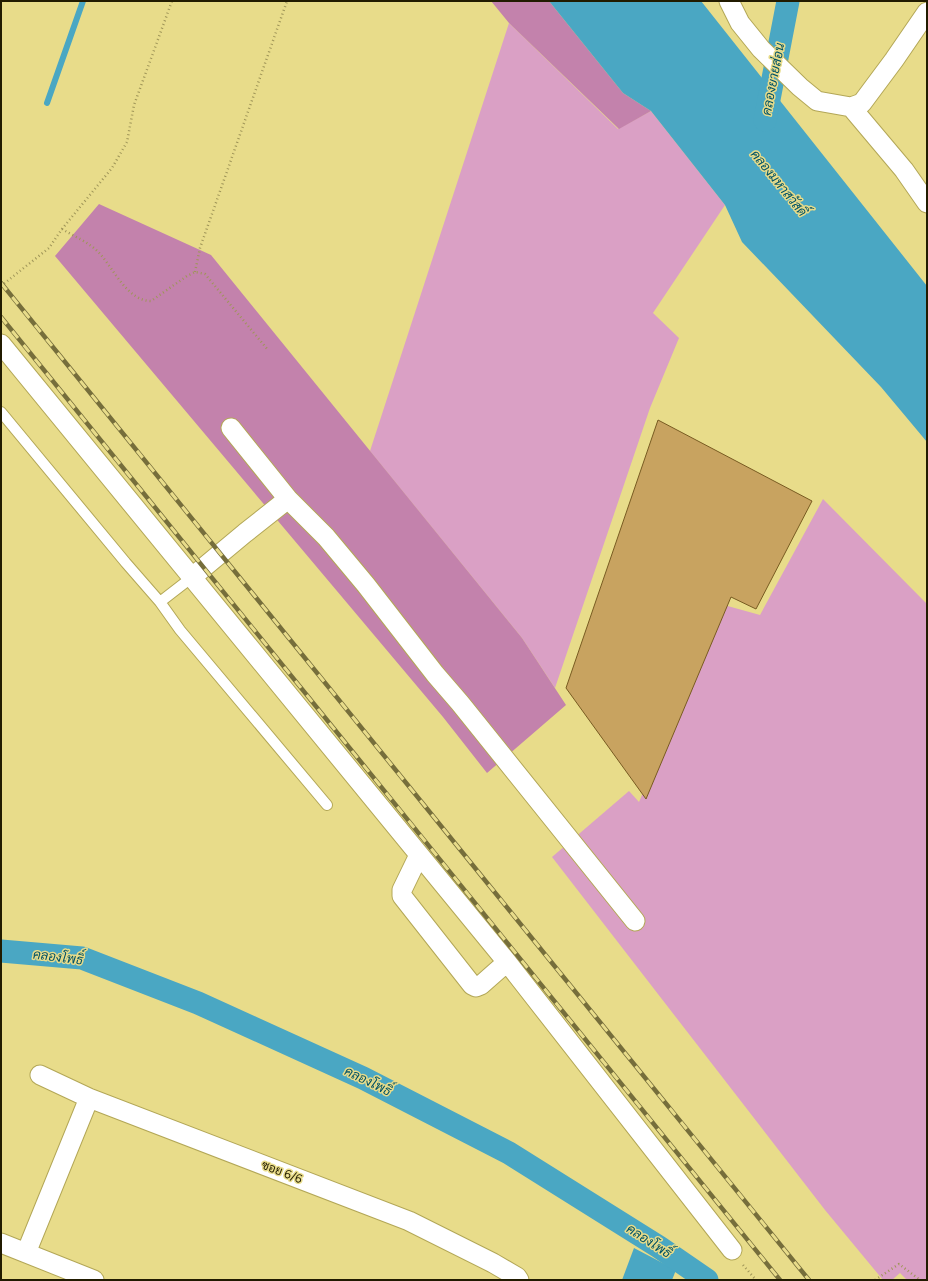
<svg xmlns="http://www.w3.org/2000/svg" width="928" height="1281" font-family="Figtree,Sarabun,sans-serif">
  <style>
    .green { fill: #daa0c5 }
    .forest { fill: #c382ac }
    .water { fill: #4aa7c3 }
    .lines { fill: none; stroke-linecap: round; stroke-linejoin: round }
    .stream { stroke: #4aa7c3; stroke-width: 6 }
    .canal { stroke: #4aa7c3; stroke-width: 23 }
    .building { fill: #c8a360; stroke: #785b22 }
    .service-casing { stroke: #b3a757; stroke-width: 12 }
    .minor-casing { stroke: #b3a757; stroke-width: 21 }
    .path { stroke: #9f9558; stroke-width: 2.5; stroke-dasharray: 1 3; stroke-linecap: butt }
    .service { stroke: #fff; stroke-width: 10 }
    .minor { stroke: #fff; stroke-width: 19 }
    .rail-casing { stroke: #766e3b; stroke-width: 4.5 }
    .rail { stroke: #e8dc8a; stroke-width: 3; stroke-dasharray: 9; stroke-linecap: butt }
    .labels { text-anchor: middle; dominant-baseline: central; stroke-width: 3; stroke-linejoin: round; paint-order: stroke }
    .street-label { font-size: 12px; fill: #211b00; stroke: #e8dc8a }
    .water-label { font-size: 13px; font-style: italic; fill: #005266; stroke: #e8dc8a }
  </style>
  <rect width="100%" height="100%" fill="#e8dc8a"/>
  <path class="green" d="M 509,23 L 618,129 L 651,111 L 725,205 L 653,313 L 679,338 L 650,408 L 555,688 L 522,638 L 370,451 Z
    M 823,499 L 927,604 L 927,1280 L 907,1280 L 900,1273 L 892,1280 L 883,1280 L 825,1210 L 552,857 L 629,791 L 639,802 L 724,605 L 760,615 Z"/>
  <path class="forest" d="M 491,1 L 549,1 L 623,93 L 651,111 L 619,129 L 509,23 Z
    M 99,204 L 211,255 L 522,638 L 566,705 L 487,773 L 443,717 L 55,256 Z"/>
  <path class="water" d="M 549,1 L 701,1 L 927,286 L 927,442 L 881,387 L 742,242 L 725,205 L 651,111 L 623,93 Z
    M 634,1248 L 676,1270 L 672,1280 L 622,1280 Z"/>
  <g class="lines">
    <path class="stream" d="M 47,103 L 83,1"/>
    <path class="canal" d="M 765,120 L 788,1
      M 1,951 L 82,958 L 198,1003 L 363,1078 L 509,1153 L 659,1247 L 707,1280"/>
  </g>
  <path class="building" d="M 658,420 L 812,501 L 756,609 L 731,597 L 646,799 L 566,688 Z"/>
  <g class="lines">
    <defs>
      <path id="service" d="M 1,412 L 126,563 L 160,602
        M 191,578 L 160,602 L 180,630 L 327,805"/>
      <path id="minor" d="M 729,1 L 740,23 L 761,49 L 800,87 L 817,101 L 851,107 L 862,103 L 894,60 L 927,12
        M 851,107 L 904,170 L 927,203
        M 1,344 L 507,962 L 732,1250
        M 231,428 L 288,499
        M 191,578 L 245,533 L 288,499 L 326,537 L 366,585 L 435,674 L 460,703 L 635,921
        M 419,855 L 402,890 L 402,896 L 472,985 L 476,987 L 481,985 L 507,962
        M 40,1075 L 89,1098 L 409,1221 L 493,1263 L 517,1277 L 519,1280
        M 1,1243 L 94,1280
        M 26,1253 L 89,1098"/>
    </defs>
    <use href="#service" class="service-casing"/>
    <use href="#minor" class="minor-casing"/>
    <path class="path" d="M 62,229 C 75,237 91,243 101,255 C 114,270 128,301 151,301 L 187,276 L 195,272 L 205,274 L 268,350
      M 195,272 L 200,248 L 287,1
      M 1,286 L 49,248 L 62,229 L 112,168 L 127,142 L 134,105 L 172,1
      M 743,1265 L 756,1280
      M 875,1280 L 899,1264 L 920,1280"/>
    <use href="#service" class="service"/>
    <use href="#minor" class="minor"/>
    <defs>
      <path id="rail" d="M 1,283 L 809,1280
        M 1,317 L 780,1280"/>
    </defs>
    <use href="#rail" class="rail-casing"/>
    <use href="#rail" class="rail"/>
  </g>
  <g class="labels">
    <g class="street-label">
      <text transform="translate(282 1172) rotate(21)">ซอย 6/6</text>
    </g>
    <g class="water-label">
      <text transform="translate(773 79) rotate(-79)">คลองยายส่อน</text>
      <text transform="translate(779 183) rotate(51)">คลองมหาสวัสดิ์</text>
      <text transform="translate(58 957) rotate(7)">คลองโพธิ์</text>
      <text transform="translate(368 1081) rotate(26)">คลองโพธิ์</text>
      <text transform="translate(649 1241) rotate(33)">คลองโพธิ์</text>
    </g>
  </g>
  <rect width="928" height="1281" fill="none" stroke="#211b00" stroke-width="4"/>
</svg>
